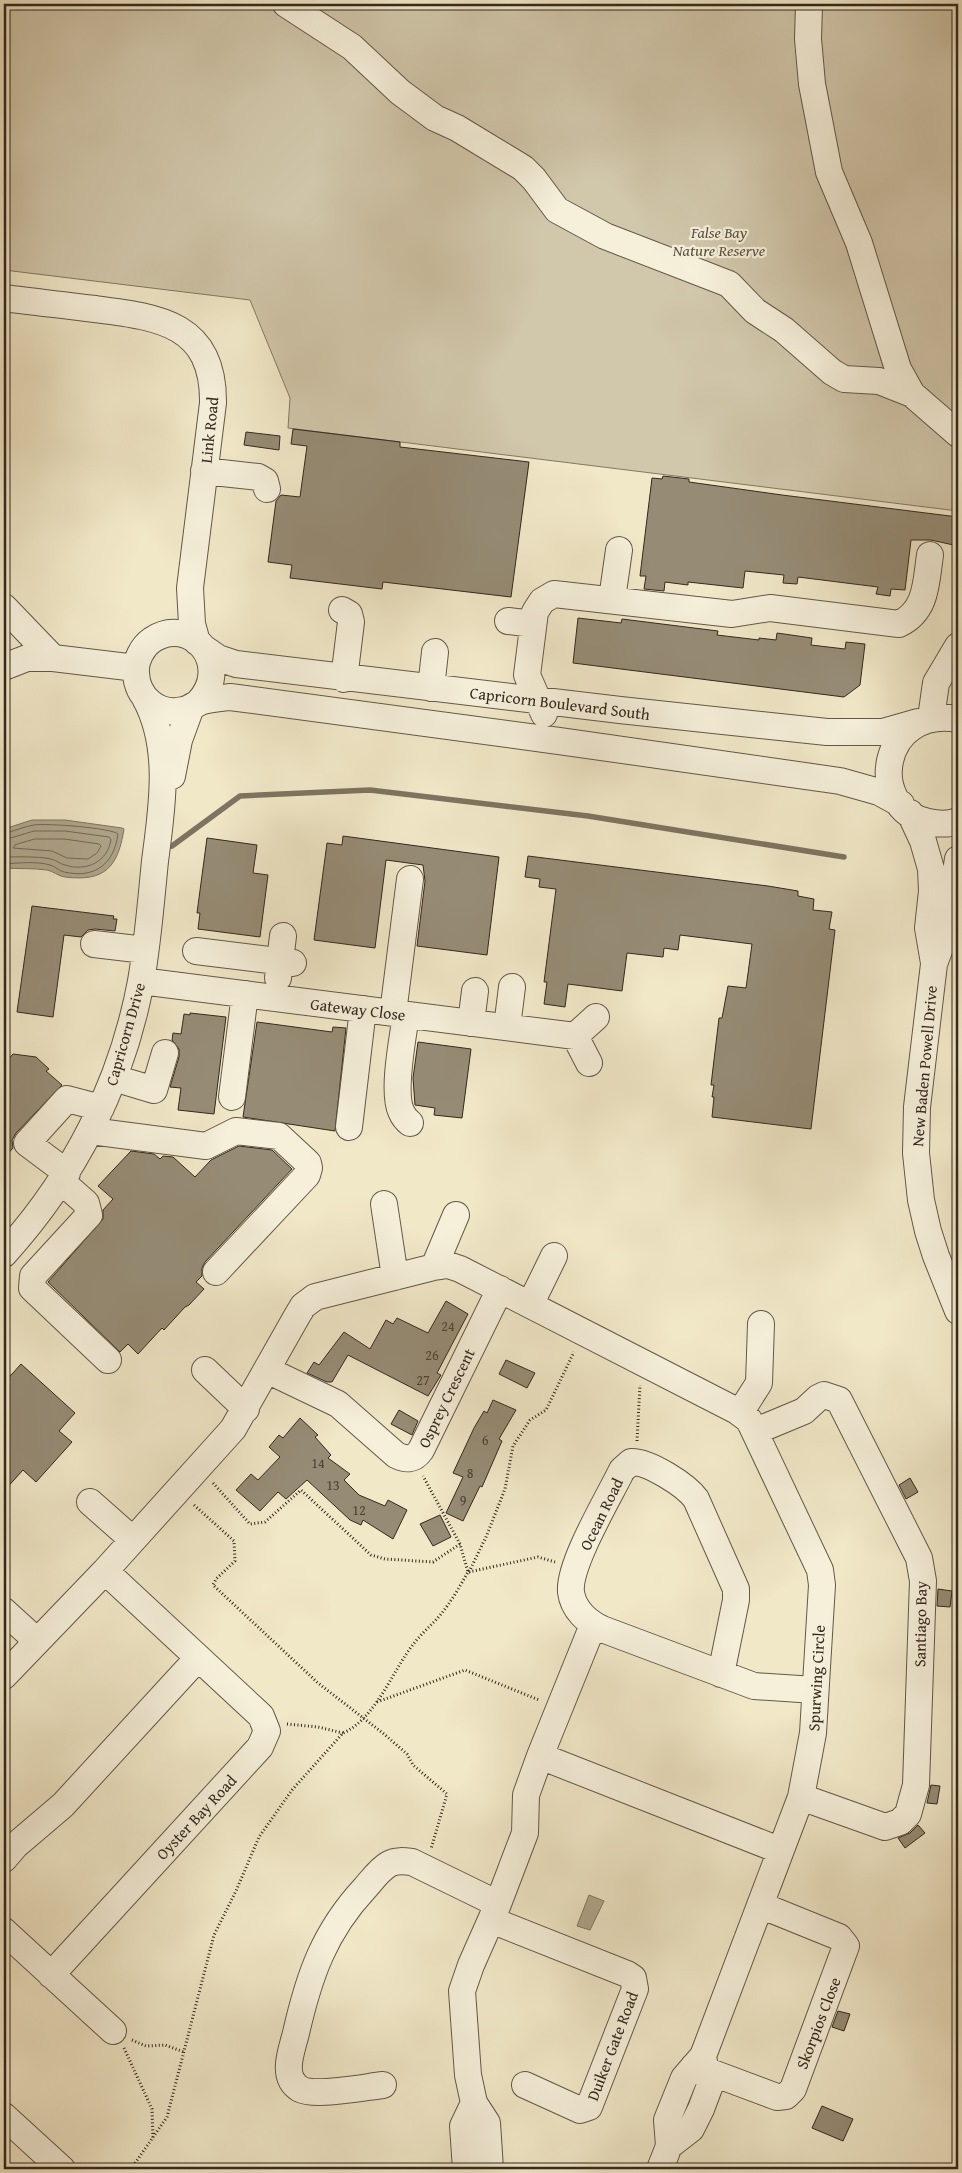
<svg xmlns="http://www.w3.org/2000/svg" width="962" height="2173" font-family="'Gentium Book Plus',serif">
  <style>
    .green { fill: #d1c7ab; stroke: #827864 }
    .water { fill: #b0a78e; stroke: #7e7461 }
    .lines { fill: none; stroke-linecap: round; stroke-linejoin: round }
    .shore { stroke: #726856; stroke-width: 1 }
    .stream { stroke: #7e7461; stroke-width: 5.5 }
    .building { fill: #968c76; stroke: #33281e }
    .minor-casing { stroke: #625848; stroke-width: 28 }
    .path { stroke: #33281e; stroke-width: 3; stroke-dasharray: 1 2.5; stroke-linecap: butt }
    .minor { stroke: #f6f0db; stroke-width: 26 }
    .labels { text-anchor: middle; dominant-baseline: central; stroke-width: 4.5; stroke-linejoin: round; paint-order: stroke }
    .number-label { font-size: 14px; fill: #4c4134 }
    .park-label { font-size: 16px; font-style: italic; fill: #5a5041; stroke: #f6f0db }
    .street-label { font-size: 16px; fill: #33281e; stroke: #f6f0db }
  </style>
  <rect width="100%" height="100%" fill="#f1e8c8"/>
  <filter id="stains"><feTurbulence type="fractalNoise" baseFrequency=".004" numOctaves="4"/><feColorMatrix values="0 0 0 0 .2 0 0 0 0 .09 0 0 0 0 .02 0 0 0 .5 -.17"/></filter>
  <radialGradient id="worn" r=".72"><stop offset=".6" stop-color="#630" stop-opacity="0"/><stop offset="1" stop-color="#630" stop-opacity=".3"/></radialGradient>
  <path class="green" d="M 4,4 L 958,4 L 958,511 L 288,428 L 290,398 L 250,300 L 4,270 Z"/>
  <path class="water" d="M 32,820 L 65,820 L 122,828 L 124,829 C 118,867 105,882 65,877 C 58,876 53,871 47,870 C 33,868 18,869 4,868 L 4,829 Z
    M 589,1895 L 604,1901 L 590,1930 L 577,1926 Z"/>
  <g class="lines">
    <path class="shore" d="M 4,833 C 14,832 24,826 34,825 C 46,823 112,828 118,834 C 114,864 95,879 64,872 C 59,871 55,866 50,865 C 37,861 18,863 4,864
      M 35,839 L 64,839 L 99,844 L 101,846 L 97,853 L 88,859 L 67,858 L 52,851 L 13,848 L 15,845 Z
      M 4,840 L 34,831 L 65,831 L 109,837 L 111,839 C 108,862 86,872 65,865 C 60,864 56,860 51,859 C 36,856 18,857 4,857"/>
    <path class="stream" d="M 172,846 L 240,796 L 370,790 L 588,816 L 844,857"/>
  </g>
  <path class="building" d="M 293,429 L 400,442 L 400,447 L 529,462 L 511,597 L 383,582 L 382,589 L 290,578 L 292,565 L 268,562 L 276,501 L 281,495 L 300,497 L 307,446 L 291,444 Z
    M 246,432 L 280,436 L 279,450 L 244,445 Z
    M 663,476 L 689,479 L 689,482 L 782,495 L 958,517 L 958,546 L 931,540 L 911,540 L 905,590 L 891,589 L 890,596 L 876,594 L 878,587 L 798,577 L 797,584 L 783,583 L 784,575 L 745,571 L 743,588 L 688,582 L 688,585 L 665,582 L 664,591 L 644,589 L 646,576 L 640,576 L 652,478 L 662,479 Z
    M 578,618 L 621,623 L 622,619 L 718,631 L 717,635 L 759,640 L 759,638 L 776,640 L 777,633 L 812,638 L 811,645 L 845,649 L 846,642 L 865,644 L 860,685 L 844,697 L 573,663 Z
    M 343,836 L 499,857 L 487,955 L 417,946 L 425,881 L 423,865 L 386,860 L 375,948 L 314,940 L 327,843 L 342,845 Z
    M 207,838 L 257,845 L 253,873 L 268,875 L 260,937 L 198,929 L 200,913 L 197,913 Z
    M 528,856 L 768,886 L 798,891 L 798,896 L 814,899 L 813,910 L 832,912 L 829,929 L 835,930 L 811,1129 L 712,1117 L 714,1097 L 712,1097 L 714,1085 L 711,1085 L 719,1018 L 722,1018 L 728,986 L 746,988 L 752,944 L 680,935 L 678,950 L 664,948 L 663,957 L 627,953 L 622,991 L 568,984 L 565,1007 L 544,1004 L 547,982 L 544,982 L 556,889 L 539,887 L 540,879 L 525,877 Z
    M 32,906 L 114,916 L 113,919 L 117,919 L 115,931 L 95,929 L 88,930 L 81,937 L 64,935 L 53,1017 L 17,1012 Z
    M 190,1013 L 226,1017 L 214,1114 L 178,1110 L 181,1088 L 170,1087 L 179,1057 L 179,1049 L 172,1040 L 173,1033 L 181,1034 L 184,1014 L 190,1015 Z
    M 257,1022 L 332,1032 L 333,1027 L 346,1028 L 335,1131 L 243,1117 Z
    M 418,1042 L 471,1049 L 462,1118 L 434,1115 L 435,1108 L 415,1105 L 413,1078 Z
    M 13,1054 L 36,1057 L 49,1069 L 46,1071 L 62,1085 L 16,1133 L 12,1140 L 13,1148 L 4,1158 L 4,1064 Z
    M 239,1146 L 272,1150 L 292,1169 L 205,1262 L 202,1268 L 202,1276 L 196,1282 L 204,1289 L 189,1305 L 185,1307 L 164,1330 L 162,1328 L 138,1354 L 128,1344 L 120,1352 L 48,1282 L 103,1219 L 103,1210 L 113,1199 L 98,1186 L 131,1151 L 154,1154 L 160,1159 L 163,1156 L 173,1157 L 195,1177 L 211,1160 Z
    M 446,1301 L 468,1314 L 437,1373 L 441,1375 L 428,1396 L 348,1355 L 332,1382 L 327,1382 L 307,1373 L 314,1362 L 319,1365 L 344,1332 L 370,1349 L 386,1320 L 393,1324 L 397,1318 L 428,1333 Z
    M 506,1360 L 535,1373 L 527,1388 L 499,1374 Z
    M 21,1364 L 75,1413 L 59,1431 L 72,1442 L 36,1482 L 23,1470 L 4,1491 L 4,1383 Z
    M 493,1400 L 516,1410 L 499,1439 L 502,1441 L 482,1487 L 480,1486 L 463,1521 L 446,1513 L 463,1477 L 453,1473 L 474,1428 L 484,1411 L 487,1413 Z
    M 399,1410 L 418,1421 L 412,1435 L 391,1424 Z
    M 300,1418 L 318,1435 L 315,1437 L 331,1455 L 328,1458 L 350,1474 L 344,1480 L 359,1495 L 385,1506 L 388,1500 L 407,1510 L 393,1539 L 363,1520 L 361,1525 L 350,1520 L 307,1480 L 286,1499 L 278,1492 L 260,1511 L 236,1490 L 251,1474 L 258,1480 L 280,1457 L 269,1447 L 279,1435 L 283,1438 Z
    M 910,1478 L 918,1492 L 906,1499 L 899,1485 Z
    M 440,1515 L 451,1537 L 433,1546 L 420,1524 Z
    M 938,1589 L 952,1591 L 950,1607 L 937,1606 Z
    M 931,1785 L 940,1786 L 937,1804 L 927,1803 Z
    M 918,1825 L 925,1833 L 905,1848 L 898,1838 L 910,1833 Z
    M 838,2011 L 850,2014 L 844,2031 L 832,2027 Z
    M 822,2106 L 853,2119 L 843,2141 L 812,2128 Z"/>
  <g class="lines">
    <defs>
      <path id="minor" d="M 286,4 L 352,47 L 400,92 L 435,118 L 457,128 L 523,168 L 534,179 L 557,210 L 605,236 L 729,284 L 755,311 L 784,330 L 832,372 L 844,379 L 879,381 L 912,394
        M 809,4 L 808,39 L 812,84 L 829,172 L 859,243 L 898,369 L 912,394 L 958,434
        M 4,298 C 34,302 64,305 95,309 C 158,317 214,323 213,403 L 190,588 L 192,624 L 197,642
        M 204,471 L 258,477 L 265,481 L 267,489
        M 612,599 L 619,550
        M 4,607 L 53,658
        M 342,610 L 349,614 L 351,622 L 344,679
        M 508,621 L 533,624
        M 205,649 L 218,658 L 236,664 L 620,710 L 827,732 L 883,732 L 918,722
        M 4,667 L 27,658 L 53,658 L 136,668
        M 431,688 L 435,652
        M 198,703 C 234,665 191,614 152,640 C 142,647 135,661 136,673 C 137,697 158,716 183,710 C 189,709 194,705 200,702 C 209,699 220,698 230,697 L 559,741 L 840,781 L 879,792 L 901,804
        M 544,714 L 527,675 L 535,612 L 542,601 L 554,594 L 732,614 L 770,608 L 899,624 C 927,611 926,582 930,555
        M 931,718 L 936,683 L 958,646
        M 958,719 C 880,706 865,808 928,822 C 938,824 948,825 958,821
        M 172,776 L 179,740 L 191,707
        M 910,813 L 923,841 L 931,869 L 932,891 L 928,928 L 934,963
        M 958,859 L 947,929 L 934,964 L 917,1107 L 916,1153 L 921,1200 L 928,1231 L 936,1256 L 958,1311
        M 94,944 L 145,950
        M 196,951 L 293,963
        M 278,978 L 283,936
        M 141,981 L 575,1036
        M 393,1013 L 410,879
        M 406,1015 C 403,1037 392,1091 401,1111 C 403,1116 406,1120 410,1123
        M 471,1023 L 475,991
        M 507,1027 L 512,987
        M 589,1063 L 575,1036 L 596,1017
        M 114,1078 L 154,1090 L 165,1053
        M 232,1097 L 245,994
        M 349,1127 L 363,1009
        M 91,1131 L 206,1146 L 236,1131 L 279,1136 L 308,1163 L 309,1168 L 307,1175 L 216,1272
        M 67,1173 L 27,1143 L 67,1099 L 101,1108
        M 61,1181 L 86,1203 L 89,1215 L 33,1276 L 32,1288 L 108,1360
        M 384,1204 L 395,1277
        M 4,1254 C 74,1177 122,1084 141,981 C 148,941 151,901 155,861 C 162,808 172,747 145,698
        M 434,1267 L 456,1215
        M 530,1305 L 554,1256
        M 205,1370 L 246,1409
        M 267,1370 L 338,1404 L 396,1455 C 406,1460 414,1460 421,1450 L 500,1289
        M 740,1413 L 759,1383 L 761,1324
        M 756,1431 L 804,1411 L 818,1398 L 824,1395 L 839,1400 L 919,1558 L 923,1581 L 916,1785 L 908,1814 L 900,1822 L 885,1827 L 801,1797
        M 90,1502 L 133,1540
        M 4,1611 L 37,1641
        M 721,1674 L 736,1600 L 736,1589 L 696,1499 C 686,1485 648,1461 631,1462 L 622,1470 C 609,1497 568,1565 571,1592 C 573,1609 587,1622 602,1629 L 754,1686 L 815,1690
        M 4,1676 L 105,1571 L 233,1429 L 297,1316 L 303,1306 L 315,1297 L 434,1267 L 448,1265 L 460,1269 L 737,1411 L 749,1420 L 820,1570 L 822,1585 L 813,1733 L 801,1797 L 703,2056 L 684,2078 L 667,2120 L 669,2146 L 660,2169
        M 540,1756 L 593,1625
        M 4,1859 L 16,1845 L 63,1805 L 198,1658
        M 491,1920 L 627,1974 L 633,1978 L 635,1989 L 589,2107 L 580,2110 L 525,2085
        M 4,1931 L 113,2031
        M 51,1975 L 260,1747 L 267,1731 L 261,1716 L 105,1571
        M 694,2066 L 777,2097 L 786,2096 L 793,2089 L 846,1946 L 839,1937 L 760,1905
        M 383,2085 C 365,2087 315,2097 300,2089 C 280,2077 292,2050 296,2033 C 309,1976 324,1932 365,1888 C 372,1880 380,1869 389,1864 C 396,1860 404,1861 412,1862 L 498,1904
        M 4,2116 L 62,2169
        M 669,2146 L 691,2129 L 701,2109 L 710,2085 L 703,2058
        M 466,2169 L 463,2126 L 474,2103
        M 490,2169 L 487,2123 L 474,2103 L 468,2075 L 462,1991 L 471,1965 L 498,1904 L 525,1833 L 526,1795 L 540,1756 L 779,1850"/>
    </defs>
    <use href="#minor" class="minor-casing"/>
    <path class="path" d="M 637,1441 L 640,1385
      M 213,1483 L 250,1524 L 265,1522 L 301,1490 L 371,1555 L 385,1559 L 433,1562 L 460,1544
      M 194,1505 L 234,1541 L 235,1561 L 216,1579 L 213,1585 L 318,1683 L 384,1734 L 407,1754 L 413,1765 L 447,1794 L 431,1849
      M 469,1572 L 486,1537 L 505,1489 L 513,1446 L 530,1420 L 546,1410 L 574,1352
      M 469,1572 L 538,1557 L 555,1562
      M 377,1702 L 465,1670 L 539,1700
      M 287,1724 L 318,1727 L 343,1733
      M 132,2040 L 146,2046 L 165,2045 L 184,2052
      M 124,2048 L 152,2109 L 153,2140
      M 131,2169 L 167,2117 L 214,1935 L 236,1891 L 259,1837 L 292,1790 L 343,1733 C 376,1719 393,1669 415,1642 C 423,1632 433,1624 441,1614 C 451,1602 460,1586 468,1572 L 460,1544 L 423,1476"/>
    <use href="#minor" class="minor"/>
  </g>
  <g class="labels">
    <g class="number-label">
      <text x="448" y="1326">24</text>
      <text x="432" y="1355">26</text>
      <text x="423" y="1380">27</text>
      <text x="485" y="1440">6</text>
      <text x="318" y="1463">14</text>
      <text x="470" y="1473">8</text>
      <text x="333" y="1485">13</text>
      <text x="463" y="1500">9</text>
      <text x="359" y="1510">12</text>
    </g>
    <g class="park-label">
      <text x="719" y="232">False Bay<tspan x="719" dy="18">Nature Reserve</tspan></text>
    </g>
    <g class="street-label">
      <text transform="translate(209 430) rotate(-84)">Link Road</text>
      <text transform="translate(560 703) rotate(7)">Capricorn Boulevard South</text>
      <text transform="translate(358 1009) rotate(7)">Gateway Close</text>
      <text transform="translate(125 1034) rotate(-74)">Capricorn Drive</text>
      <text transform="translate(924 1066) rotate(-85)">New Baden Powell Drive</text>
      <text transform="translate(446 1398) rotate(-64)">Osprey Crescent</text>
      <text transform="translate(601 1514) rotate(-64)">Ocean Road</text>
      <text transform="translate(920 1624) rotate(-89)">Santiago Bay</text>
      <text transform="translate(816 1678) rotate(-87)">Spurwing Circle</text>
      <text transform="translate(196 1817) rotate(-47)">Oyster Bay Road</text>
      <text transform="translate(818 2023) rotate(-69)">Skorpios Close</text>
      <text transform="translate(612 2046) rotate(-69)">Duiker Gate Road</text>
    </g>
  </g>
  <rect width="962" height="2173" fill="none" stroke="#f1e8c8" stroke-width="20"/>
  <rect x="5" y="5" width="952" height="2163" fill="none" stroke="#33281e" stroke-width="2.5"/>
  <rect x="10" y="10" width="942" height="2153" fill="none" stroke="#33281e"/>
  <rect width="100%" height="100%" filter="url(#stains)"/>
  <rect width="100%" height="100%" fill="url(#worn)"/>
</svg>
